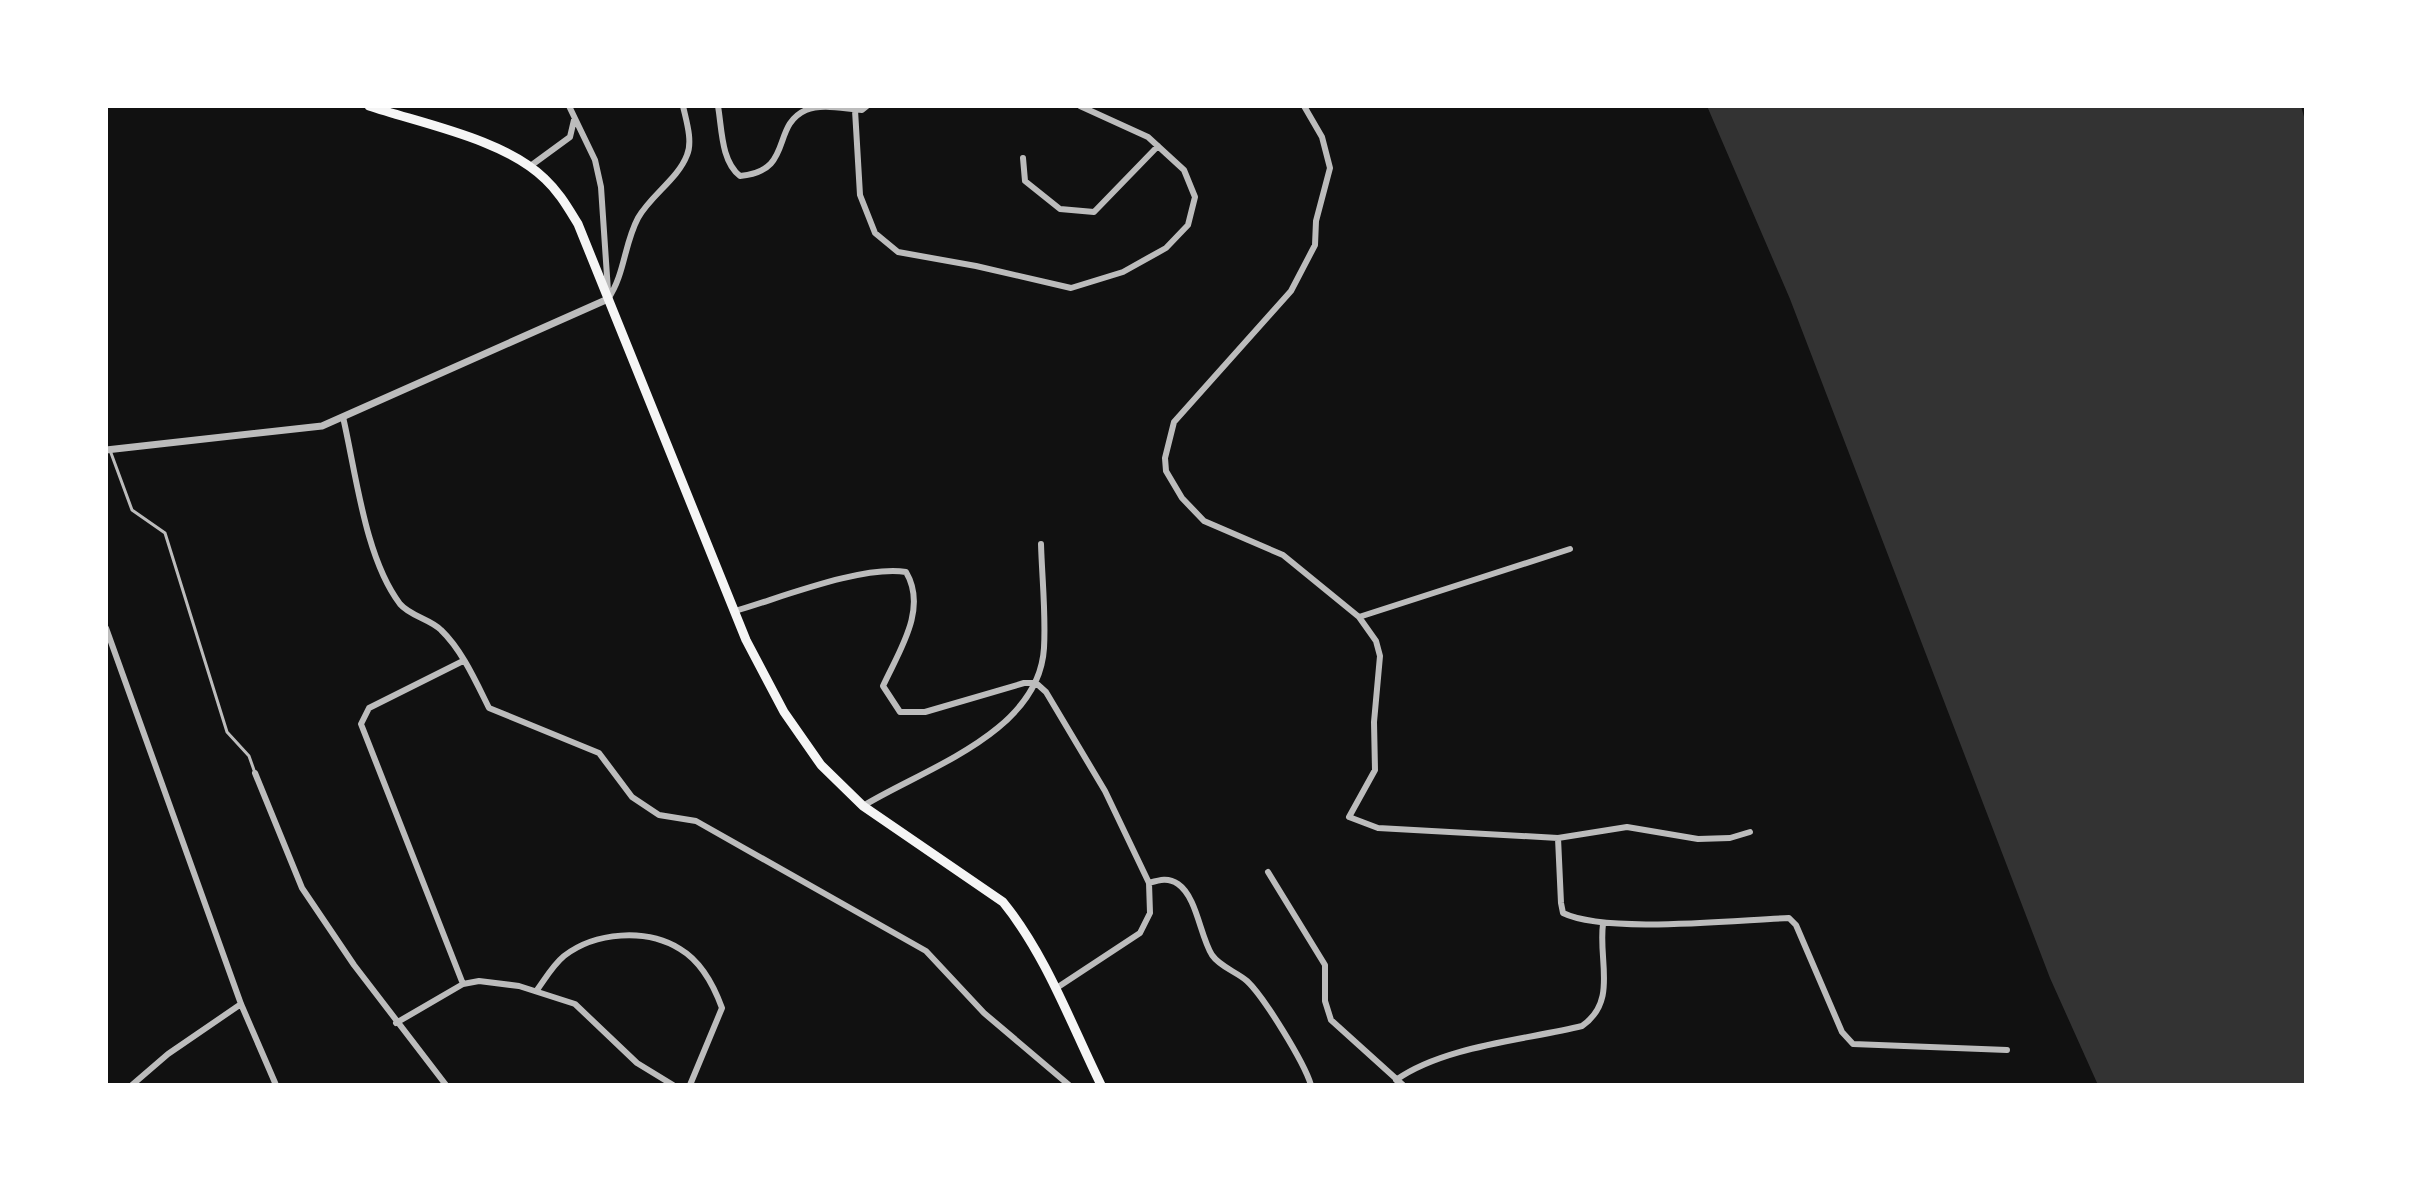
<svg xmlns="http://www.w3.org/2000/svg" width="2412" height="1191" font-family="Lora,serif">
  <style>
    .water { fill: #333 }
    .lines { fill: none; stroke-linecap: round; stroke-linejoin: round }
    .service { stroke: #bcbcbc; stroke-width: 3 }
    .minor { stroke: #bcbcbc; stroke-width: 6 }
    .tertiary { stroke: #bcbcbc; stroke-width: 7 }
    .primary { stroke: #f5f5f5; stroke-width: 9 }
  </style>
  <rect width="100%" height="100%" fill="#111"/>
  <path class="water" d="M 1707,106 L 2301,106 L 2306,124 L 2306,1085 L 2098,1085 L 2050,978 L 1790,299 Z"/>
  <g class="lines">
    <path class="service" d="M 111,453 L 132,510 L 165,533 L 227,732 L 249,756 L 255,773"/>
    <path class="minor" d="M 569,106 L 595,160 L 601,187 L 608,291
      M 718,106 C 722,129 721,161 740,176 C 795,171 770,126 806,110 C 822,103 845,109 862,110 L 867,106
      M 1304,106 L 1322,137 L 1330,168 L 1316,221 L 1315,245 L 1291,291 L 1174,422 L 1165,458 L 1166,471 L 1182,498 L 1204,521 L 1283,555 L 1359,617 L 1376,641 L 1380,656 L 1374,722 L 1375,770 L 1349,817 L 1378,828 L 1558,838 L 1627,827 L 1698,839 L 1730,838 L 1750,832
      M 855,110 L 860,195 L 875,233 L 898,252 L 976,266 L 1071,288 L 1123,272 L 1166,248 L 1188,225 L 1195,197 L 1184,170 L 1148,137 L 1080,106
      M 1023,158 L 1025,181 L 1060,209 L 1094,212 L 1158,146
      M 529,167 L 570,137 L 574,120
      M 608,299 C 625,274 624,244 638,218 C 651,195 678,179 687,155 C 693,141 686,120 683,106
      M 343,417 C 356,473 365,558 400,604 C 410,616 430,619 441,630 C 462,650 476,682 489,708 L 599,753 L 632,797 L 659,815 L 696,821 L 926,951 L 984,1013 L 1069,1085
      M 735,611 C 780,598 862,565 906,572 C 928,609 899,651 883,686 L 900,712 L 925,712 L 1024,683 L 1036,683 L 1046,692 L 1105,791 L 1149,883 L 1150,913 L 1140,933 L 1055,989
      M 1359,617 L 1570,549
      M 106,628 L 241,1004 L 276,1085
      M 463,661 L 369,708 L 361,724 L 463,984
      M 255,773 L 302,888 L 354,965 L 446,1085
      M 863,806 C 925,768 1039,733 1044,648 C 1046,614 1042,578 1041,544
      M 1558,838 L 1561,903 L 1563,913 C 1606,934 1735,920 1789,918 L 1796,925 L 1842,1032 L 1853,1044 L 2007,1050
      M 1268,872 L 1325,965 L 1325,1001 L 1331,1020 L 1403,1085
      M 1149,883 C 1159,880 1168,877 1178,884 C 1197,897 1200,936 1212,955 C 1220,967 1237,972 1247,981 C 1264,997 1304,1062 1311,1085
      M 537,990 C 545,979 553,965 564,956 C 595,932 646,928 680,949 C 702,962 714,986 722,1008 L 690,1085
      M 396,1023 L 463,984 L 479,981 L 519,986 L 575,1004 L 637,1063 L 673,1085
      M 1396,1080 C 1444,1046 1525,1040 1582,1026 C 1618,1001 1598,961 1603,924
      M 132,1085 L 168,1054 L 241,1004"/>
    <path class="tertiary" d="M 106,450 L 322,426 L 608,299"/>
    <path class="primary" d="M 369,106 C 423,124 504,139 545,179 C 559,192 568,208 578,224 L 746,640 L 784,712 L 821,765 L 863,806 L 1003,902 C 1046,955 1071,1024 1101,1085"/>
  </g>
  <rect width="2412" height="1191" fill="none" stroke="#ffffff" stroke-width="216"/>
</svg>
